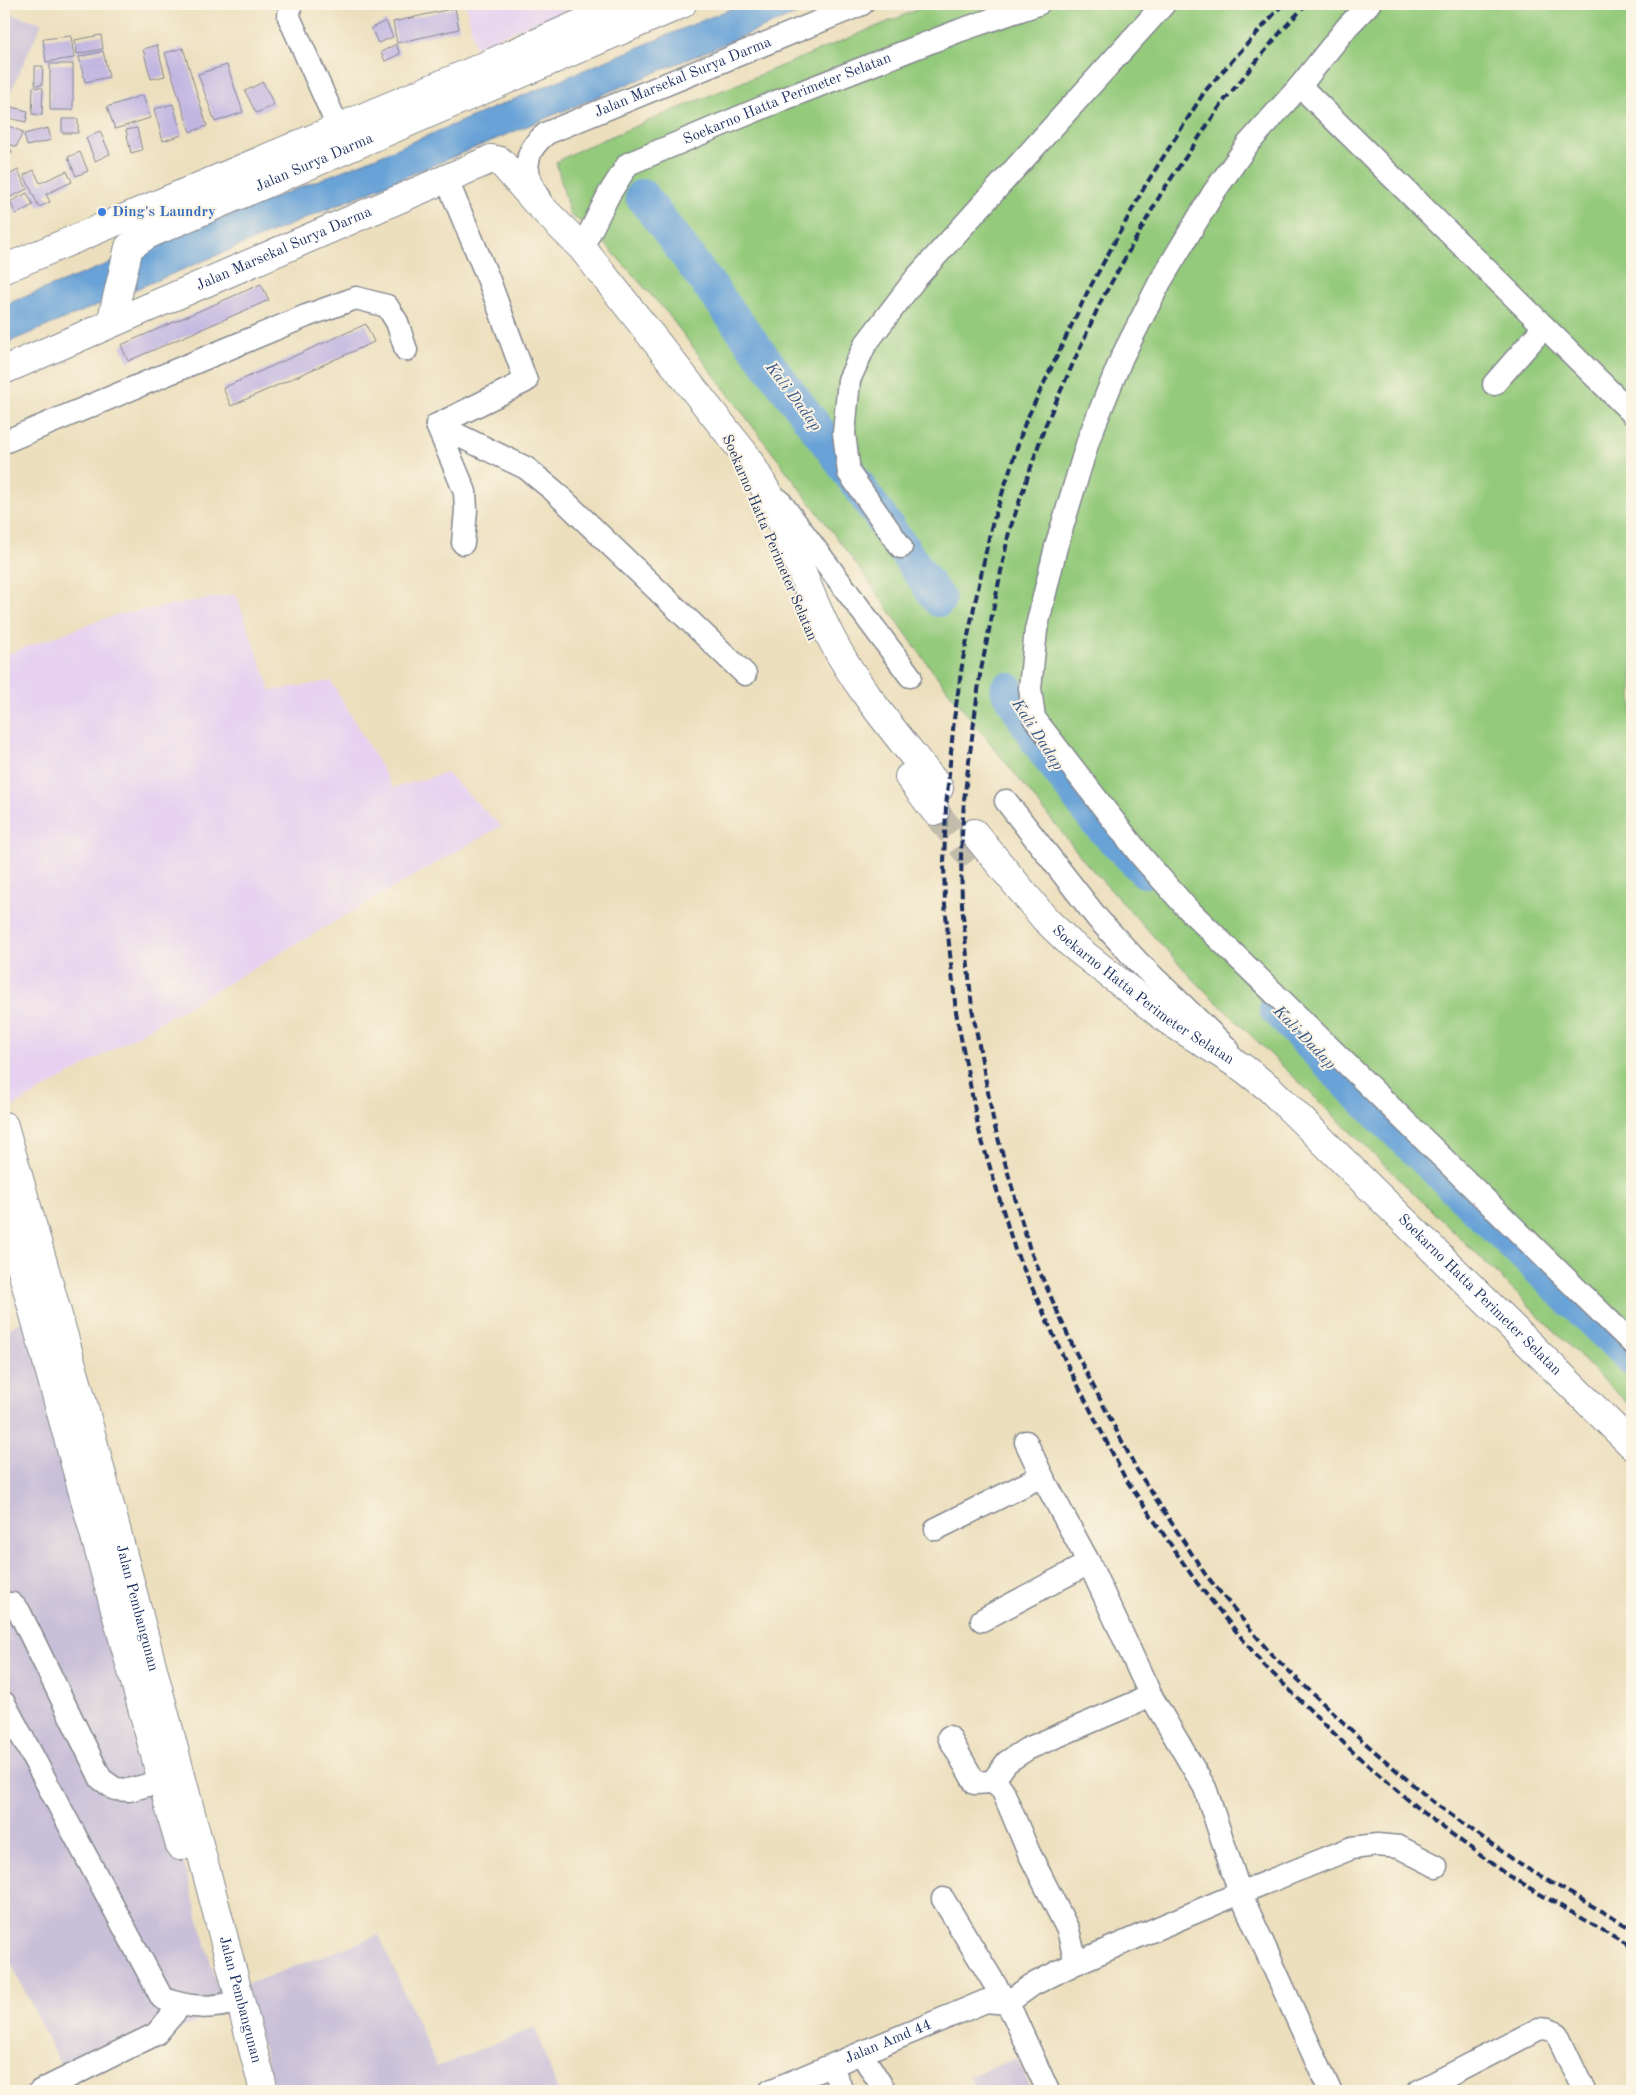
<svg xmlns="http://www.w3.org/2000/svg" width="1636" height="2095" font-family="'Old Standard TT',serif">
  <style>
    .built { fill: #e6d2f0 }
    .industrial { fill: #c8bfd8 }
    .green { fill: #94ca7c; stroke: #587c6d }
    .water { fill: #68a2d7; stroke: #42689a }
    .lines { fill: none; stroke-linecap: round; stroke-linejoin: round }
    .river { stroke: #68a2d7; stroke-width: 34 }
    .building { fill: #c1b6e1 }
    .major-tunnel { stroke: #c2bcaa; stroke-width: 28; stroke-dasharray: 28 14; stroke-linecap: butt }
    .minor-casing { stroke: #84878e; stroke-width: 25 }
    .major-casing { stroke: #84878e; stroke-width: 30 }
    .minor { stroke: #fff; stroke-width: 22 }
    .major { stroke: #fff; stroke-width: 28 }
    .rail { stroke: #1b2f5e; stroke-width: 4; stroke-dasharray: 8 4; stroke-linecap: butt }
    .shop-dot { fill: #3f7fe0; stroke: #fcf5e5; stroke-width: 2 }
    .labels { text-anchor: middle; dominant-baseline: central; stroke-width: 4; stroke-linejoin: round; paint-order: stroke }
    .street-label { font-size: 15px; fill: #1b2f5e; stroke: #fcf5e5 }
    .shop-label { font-size: 15px; font-weight: bold; fill: #366cbe; stroke: #fcf5e5; text-anchor: start }
    .water-label { font-size: 16px; font-style: italic; fill: #365788; stroke: #fcf5e5 }
  </style>
  <rect width="100%" height="100%" fill="#fcf5e5"/>
  <filter id="ink" filterUnits="userSpaceOnUse"><feTurbulence type="fractalNoise" baseFrequency=".02" numOctaves="2"/><feDisplacementMap in="SourceGraphic" scale="10" xChannelSelector="R" yChannelSelector="G"/><feConvolveMatrix kernelMatrix="1 2 1 2 8 2 1 2 1" color-interpolation-filters="sRGB"/></filter>
  <filter id="wash" filterUnits="userSpaceOnUse"><feTurbulence type="fractalNoise" baseFrequency=".0096" numOctaves="4" result="noise"/><feDisplacementMap in="SourceGraphic" scale="20" xChannelSelector="R" yChannelSelector="G"/><feGaussianBlur stdDeviation="1.12" result="paint"/><feColorMatrix in="noise" values="0 0 0 0 0 0 0 0 0 0 0 0 0 0 0 0 0 1.4 0 .05"/><feComposite in="paint" operator="in"/></filter>
  <g filter="url(#wash)">
    <rect width="100%" height="100%" fill="#ecdfbd"/>
    <path class="built" d="M 466,4 L 582,4 L 475,47 Z
      M 236,594 L 271,691 L 331,681 L 393,788 L 446,773 L 501,826 L 4,1112 L 4,655 L 115,615 Z"/>
    <path class="industrial" d="M 4,12 L 42,23 L 4,106 Z
      M 34,1315 L 224,2011 L 66,2077 L 4,1948 L 4,1331 Z
      M 379,1935 L 437,2067 L 535,2027 L 558,2091 L 275,2091 L 245,1985 Z
      M 1017,2058 L 1031,2091 L 977,2091 L 969,2076 Z"/>
    <path class="green" d="M 931,4 L 1632,4 L 1632,1408 L 1495,1272 L 1195,981 L 1086,863 L 932,670 L 846,550 L 668,314 L 592,229 L 570,215 L 556,162 L 583,148 Z"/>
    <path class="water" d="M 742,4 L 820,4 L 4,344 L 4,305 L 364,162 Z"/>
    <g class="lines">
      <path class="river" d="M 642,196 L 835,453 L 939,600
        M 1007,689 L 1038,742 L 1095,820 L 1145,871
        M 1276,1009 L 1359,1095 L 1632,1359"/>
    </g>
    <g id="blocks">
      <path class="building" d="M 455,8 L 459,29 L 397,43 L 393,22 Z
        M 386,21 L 393,37 L 378,43 L 371,28 Z
        M 101,35 L 103,49 L 77,54 L 75,40 Z
        M 71,36 L 74,58 L 46,62 L 43,39 Z
        M 396,44 L 400,54 L 385,61 L 381,52 Z
        M 157,45 L 165,76 L 151,79 L 143,49 Z
        M 183,48 L 207,126 L 190,132 L 165,53 Z
        M 103,51 L 109,77 L 85,82 L 79,57 Z
        M 50,64 L 73,64 L 73,110 L 50,110 Z
        M 227,65 L 243,112 L 215,122 L 198,74 Z
        M 35,66 L 43,66 L 42,85 L 35,85 Z
        M 263,82 L 274,105 L 256,113 L 245,91 Z
        M 33,87 L 43,88 L 42,115 L 32,114 Z
        M 143,95 L 150,118 L 115,129 L 107,107 Z
        M 173,104 L 182,135 L 163,141 L 154,109 Z
        M 7,106 L 28,111 L 26,122 L 4,117 Z
        M 62,119 L 78,119 L 78,133 L 62,133 Z
        M 4,124 L 23,132 L 16,147 L 4,142 Z
        M 48,128 L 51,140 L 27,146 L 24,134 Z
        M 137,128 L 142,150 L 131,153 L 126,130 Z
        M 100,131 L 110,154 L 95,161 L 86,138 Z
        M 4,145 L 12,151 L 7,160 L 4,158 Z
        M 80,152 L 88,171 L 76,176 L 68,157 Z
        M 4,160 L 10,164 L 4,174 Z
        M 18,170 L 27,189 L 11,197 L 4,183 L 4,178 Z
        M 34,170 L 40,183 L 67,171 L 72,182 L 46,194 L 50,202 L 39,207 L 24,175 Z
        M 27,193 L 33,205 L 16,214 L 10,202 Z
        M 261,284 L 269,300 L 128,361 L 121,345 Z
        M 366,324 L 374,342 L 231,406 L 223,388 Z"/>
    </g>
  </g>
  <g filter="url(#ink)">
    <use href="#blocks" fill-opacity="0" stroke="#84878e" stroke-width="1"/>
    <g class="lines">
      <path class="major-tunnel" d="M 935,811 L 973,860"/>
      <defs>
        <g id="minor">
          <path d="M 290,4 L 289,17 L 338,127"/>
          <path d="M 1369,4 L 1347,27 L 1300,86 L 1248,144 L 1214,192 L 1160,282 L 1122,357 L 1089,438 L 1056,547 L 1036,630 L 1030,688 L 1034,718 L 1141,856 L 1186,907 L 1632,1343"/>
          <path d="M 1300,86 L 1632,413"/>
          <path id="s1" d="M 539,198 C 523,173 522,152 547,133 L 862,4"/>
          <path id="s2" d="M 582,248 L 609,194 L 628,164 L 776,102 L 961,30 L 1038,4"/>
          <path d="M 1494,384 L 1544,327"/>
          <path d="M 437,425 L 526,468 L 553,490 L 745,674"/>
          <path d="M 437,425 L 526,381 L 488,278 L 446,178"/>
          <path d="M 437,425 L 465,492 L 466,510 L 463,543"/>
          <path d="M 4,442 L 306,316 L 356,298 L 387,306 L 397,322 L 406,350"/>
          <path d="M 779,500 L 910,676"/>
          <path d="M 901,547 L 849,473 L 844,433 L 849,380 L 865,345 L 916,278 L 1164,4"/>
          <path d="M 1006,801 L 1098,919 L 1139,963 L 1227,1048"/>
          <path d="M 1026,1442 L 1042,1476 L 1089,1563 L 1151,1696 L 1205,1788 L 1240,1893 L 1330,2091"/>
          <path d="M 936,1529 L 1042,1476"/>
          <path d="M 4,1604 L 12,1604 L 19,1611 L 101,1779 L 115,1789 L 129,1790 L 178,1777"/>
          <path d="M 982,1620 L 1089,1563"/>
          <path d="M 4,1703 L 162,1998 C 189,2009 213,2009 240,2001"/>
          <path d="M 949,1737 L 975,1783 L 992,1782 L 1002,1789 L 1029,1853 L 1068,1930 L 1076,1963 L 1032,1985 L 1007,2003"/>
          <path d="M 992,1782 L 1007,1762 L 1027,1749 L 1151,1696"/>
          <path d="M 943,1899 L 1013,2014 L 1048,2091"/>
          <path d="M 1076,1963 L 1240,1893 L 1352,1848 L 1377,1845 L 1399,1847 L 1436,1866"/>
          <path d="M 861,2053 L 885,2091"/>
          <path d="M 832,2067 L 842,2091"/>
          <path d="M 40,2091 L 156,2034 L 180,2006"/>
          <path id="s3" d="M 770,2091 L 986,2001 L 1007,2003"/>
          <path d="M 1419,2091 L 1539,2029 L 1549,2030 L 1557,2034 L 1584,2091"/>
        </g>
        <g id="major">
          <path d="M 4,269 L 473,71 L 625,4"/>
          <path id="s4" d="M 111,323 L 129,247 L 147,235 L 682,4"/>
          <path id="s5" d="M 4,370 L 487,161 L 491,159 L 500,161 L 534,200 L 582,248 L 744,453 C 757,474 769,494 779,516 C 796,556 810,597 830,636 C 858,691 901,739 939,788"/>
          <path d="M 909,777 L 935,811"/>
          <path id="s6" d="M 974,833 L 1045,919 L 1071,944 L 1169,1021 L 1243,1068 L 1269,1088 L 1632,1445"/>
          <path id="s7" d="M 4,1126 L 84,1407 L 264,2091"/>
          <path d="M 4,1205 L 180,1846"/>
        </g>
      </defs>
      <use href="#minor" class="minor-casing"/>
      <use href="#major" class="major-casing"/>
      <use href="#minor" class="minor"/>
      <use href="#major" class="major"/>
      <path class="rail" d="M 1283,4 L 1205,91 L 1145,186 L 1087,293 L 1025,423 L 991,528 L 963,659 L 954,719 L 946,807 L 944,863 L 945,905 L 956,1012 L 979,1131 L 1015,1250 L 1064,1358 L 1125,1478 L 1197,1583 L 1262,1663 L 1354,1753 L 1422,1812 L 1507,1875 L 1632,1947
        M 1307,4 L 1284,28 L 1223,102 L 1162,192 L 1101,301 L 1045,426 L 1009,532 L 980,675 L 964,800 L 961,853 L 962,905 L 972,1008 L 994,1124 L 1030,1250 L 1074,1349 L 1137,1470 L 1205,1574 L 1271,1654 L 1364,1742 L 1433,1802 L 1521,1865 L 1632,1929"/>
    </g>
  </g>
  <circle class="shop-dot" cx="102" cy="212" r="5"/>
  <g class="labels">
    <g class="street-label">
      <text stroke="none"><textPath href="#s1" startOffset="221">Jalan Marsekal Surya Darma</textPath></text>
      <text stroke="none"><textPath href="#s2" startOffset="268">Soekarno Hatta Perimeter Selatan</textPath></text>
      <text stroke="none"><textPath href="#s4" startOffset="282">Jalan Surya Darma</textPath></text>
      <text stroke="none"><textPath href="#s5" startOffset="305">Jalan Marsekal Surya Darma</textPath></text>
      <text transform="translate(769 538) rotate(67)">Soekarno Hatta Perimeter Selatan</text>
      <text stroke="none"><textPath href="#s6" startOffset="236">Soekarno Hatta Perimeter Selatan</textPath></text>
      <text stroke="none"><textPath href="#s6" startOffset="688">Soekarno Hatta Perimeter Selatan</textPath></text>
      <text stroke="none"><textPath href="#s7" startOffset="500">Jalan Pembangunan</textPath></text>
      <text stroke="none"><textPath href="#s7" startOffset="905">Jalan Pembangunan</textPath></text>
      <text stroke="none"><textPath href="#s3" startOffset="128">Jalan Amd 44</textPath></text>
    </g>
    <g class="shop-label">
      <text x="112" y="212">Ding's Laundry</text>
    </g>
    <g class="water-label">
      <text transform="translate(793 397) rotate(53)">Kali Dadap</text>
      <text transform="translate(1037 735) rotate(57)">Kali Dadap</text>
      <text transform="translate(1304 1038) rotate(46)">Kali Dadap</text>
    </g>
  </g>
  <rect width="1636" height="2095" fill="none" stroke="#fcf5e5" stroke-width="20"/>
</svg>
